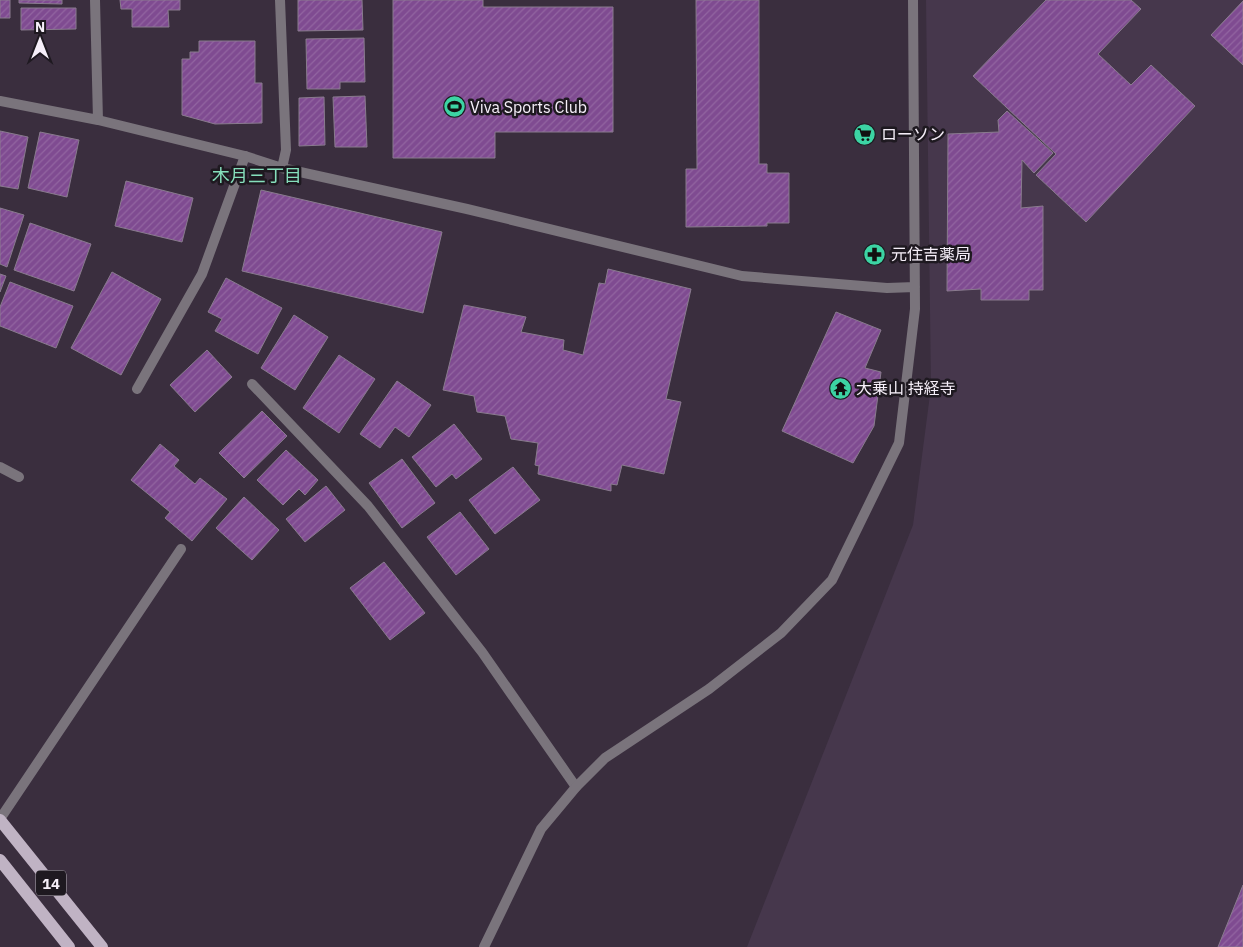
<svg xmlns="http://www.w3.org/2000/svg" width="1243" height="947" font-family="'IBM Plex Sans','Noto Sans JP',sans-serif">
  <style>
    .built { fill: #46374c }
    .building { fill: url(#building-hatch); stroke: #897b8e }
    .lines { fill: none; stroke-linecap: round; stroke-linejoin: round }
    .service { stroke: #7a747c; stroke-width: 10 }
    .minor { stroke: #7a747c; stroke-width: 10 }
    .primary { stroke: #c0b3c4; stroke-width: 12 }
    .labels { text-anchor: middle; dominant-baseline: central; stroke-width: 5; stroke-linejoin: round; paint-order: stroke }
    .shield { fill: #1e1920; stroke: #b5afb8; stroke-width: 1 }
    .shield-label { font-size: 15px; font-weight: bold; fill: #f6eff9 }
    .poi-label { font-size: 16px; fill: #f6eff9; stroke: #1e1920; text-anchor: start }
    .neighbourhood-label { font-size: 18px; fill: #86dfbc; stroke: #1e1920 }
  </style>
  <defs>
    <pattern id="building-hatch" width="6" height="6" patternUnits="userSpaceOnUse" patternTransform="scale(1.25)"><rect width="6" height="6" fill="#7f4b91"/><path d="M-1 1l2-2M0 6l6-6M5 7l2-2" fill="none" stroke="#9265a1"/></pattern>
  </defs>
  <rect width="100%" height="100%" fill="#3a2e3e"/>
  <path class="built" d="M 926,0 L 1243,0 L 1243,947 L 747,947 L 913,525 L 931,387 Z"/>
  <path class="building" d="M 0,0 L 10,0 L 10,18 L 0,18 Z
    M 19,0 L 62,0 L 62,4 L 19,3 Z
    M 120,0 L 180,0 L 180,10 L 168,10 L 169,27 L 132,27 L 132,9 L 121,9 Z
    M 298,0 L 362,0 L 363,30 L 298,31 Z
    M 393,0 L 483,0 L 483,7 L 613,7 L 613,132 L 495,132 L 495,158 L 393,158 Z
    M 696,0 L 759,0 L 759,164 L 767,164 L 767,173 L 789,173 L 789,223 L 767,223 L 767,226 L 686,227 L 686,169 L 697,169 Z
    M 1046,0 L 1131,0 L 1141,9 L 1098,54 L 1131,85 L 1151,65 L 1195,106 L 1086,222 L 1036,175 L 1056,154 L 973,76 Z
    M 1243,1 L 1243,65 L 1211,35 Z
    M 21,8 L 76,8 L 76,29 L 21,30 Z
    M 364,38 L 365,82 L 340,82 L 340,89 L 307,89 L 306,39 Z
    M 199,41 L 255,41 L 255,83 L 262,83 L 262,123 L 215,124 L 182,115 L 182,59 L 190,59 L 190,52 L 199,52 Z
    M 365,96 L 367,147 L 335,147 L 333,97 Z
    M 324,97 L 325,145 L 299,146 L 299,98 Z
    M 1007,111 L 1053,153 L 1034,173 L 1022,160 L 1021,208 L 1043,206 L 1043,290 L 1029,290 L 1029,300 L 981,300 L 981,289 L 947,291 L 948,134 L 999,132 L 998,120 Z
    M 0,131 L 28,137 L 18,189 L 0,186 Z
    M 40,132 L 79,140 L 67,197 L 28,188 Z
    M 126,181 L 193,198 L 182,242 L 115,226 Z
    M 261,190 L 442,232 L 423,313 L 242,271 Z
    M 0,208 L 24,215 L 7,267 L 0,264 Z
    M 30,223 L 91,244 L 74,291 L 14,270 Z
    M 608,269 L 691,289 L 666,399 L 681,402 L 664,474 L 622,465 L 617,485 L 611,484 L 611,491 L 538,474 L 539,466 L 535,465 L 538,443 L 511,439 L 505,416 L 477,412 L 474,396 L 443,390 L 464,305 L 526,317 L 521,332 L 564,340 L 563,350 L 583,355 L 599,283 L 605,284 Z
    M 112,272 L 161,299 L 121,375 L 71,348 Z
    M 0,274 L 6,276 L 0,292 Z
    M 226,278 L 282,308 L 258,354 L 215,331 L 222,319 L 208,312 Z
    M 10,282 L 73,306 L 56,348 L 0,326 L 0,307 Z
    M 836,312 L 881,330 L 865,368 L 881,372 L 874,426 L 853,463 L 782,431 Z
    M 294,315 L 328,337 L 295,390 L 261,368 Z
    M 207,350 L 232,377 L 195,412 L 170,385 Z
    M 339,355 L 375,379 L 339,433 L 303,408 Z
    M 397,381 L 431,405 L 409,437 L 395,427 L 380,448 L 360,434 Z
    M 262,411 L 287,436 L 244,478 L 219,453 Z
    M 454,424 L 482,459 L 456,479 L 452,474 L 436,487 L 412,457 Z
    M 160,444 L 179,460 L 174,466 L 195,484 L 200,478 L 227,499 L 192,541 L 165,518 L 170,512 L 131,480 Z
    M 286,450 L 318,480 L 305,495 L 299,489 L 283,505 L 257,480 Z
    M 402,459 L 435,503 L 402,528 L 369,483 Z
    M 513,467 L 540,500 L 495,534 L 469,500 Z
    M 326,486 L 345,510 L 305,542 L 286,519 Z
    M 244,497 L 279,530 L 252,560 L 216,528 Z
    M 460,512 L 489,549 L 456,575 L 427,537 Z
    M 384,562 L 425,613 L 390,640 L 350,588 Z
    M 1243,885 L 1243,947 L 1218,947 Z"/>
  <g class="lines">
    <path class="service" d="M 252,384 L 368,506 L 482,652 L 576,787
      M 137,389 L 202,274 L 245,156
      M 0,467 L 19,477
      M 0,819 L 181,549"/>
    <path class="minor" d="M 95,0 L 98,120
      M 280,0 L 286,150 L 282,168
      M 0,101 L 98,120 L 245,156 L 282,168 L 467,209 L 742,276 L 887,288 L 915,287
      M 484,947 L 541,829 L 576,787 L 605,758 L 709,689 L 781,633 L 832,580 L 899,443 L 915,309 L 913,0"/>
    <path class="primary" d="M 0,820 L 102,947
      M 0,860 L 69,947"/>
  </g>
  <defs>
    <symbol id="stadium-disc" viewBox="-11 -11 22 22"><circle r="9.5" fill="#3cd4a4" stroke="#1e1920"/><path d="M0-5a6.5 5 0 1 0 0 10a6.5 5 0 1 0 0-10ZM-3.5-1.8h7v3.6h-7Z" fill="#111"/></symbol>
    <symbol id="supermarket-disc" viewBox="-11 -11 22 22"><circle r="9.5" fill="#3cd4a4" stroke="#1e1920"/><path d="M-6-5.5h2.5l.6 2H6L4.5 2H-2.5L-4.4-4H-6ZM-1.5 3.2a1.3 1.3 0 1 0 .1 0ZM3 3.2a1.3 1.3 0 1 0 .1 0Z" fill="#111"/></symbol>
    <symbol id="pharmacy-disc" viewBox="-11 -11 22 22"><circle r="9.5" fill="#3cd4a4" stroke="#1e1920"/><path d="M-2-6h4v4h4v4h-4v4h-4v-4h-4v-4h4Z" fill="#111"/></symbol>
    <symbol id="temple-disc" viewBox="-11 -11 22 22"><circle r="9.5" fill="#3cd4a4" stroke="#1e1920"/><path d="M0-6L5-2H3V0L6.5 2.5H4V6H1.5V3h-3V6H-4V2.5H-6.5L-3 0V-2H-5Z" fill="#111"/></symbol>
  </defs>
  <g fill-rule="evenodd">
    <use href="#stadium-disc" x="442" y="94" width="25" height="25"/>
    <use href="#supermarket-disc" x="852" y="122" width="25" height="25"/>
    <use href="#pharmacy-disc" x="862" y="242" width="25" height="25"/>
    <use href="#temple-disc" x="828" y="376" width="25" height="25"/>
  </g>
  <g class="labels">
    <rect class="shield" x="36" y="870.5" width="30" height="25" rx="4"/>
    <g class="shield-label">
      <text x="51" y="883">14</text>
    </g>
    <g class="poi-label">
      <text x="470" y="107">Viva Sports Club</text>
      <text x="881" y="134">ローソン</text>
      <text x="891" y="254">元住吉薬局</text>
      <text x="856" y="388">大乗山 持経寺</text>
    </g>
    <g class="neighbourhood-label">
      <text x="257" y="175">木月三丁目</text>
    </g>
  </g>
  <g transform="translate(40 40)" stroke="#1e1920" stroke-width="4" paint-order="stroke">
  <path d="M0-4L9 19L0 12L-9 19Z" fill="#f6eff9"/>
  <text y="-8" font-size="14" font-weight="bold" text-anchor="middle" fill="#f6eff9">N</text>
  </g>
</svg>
